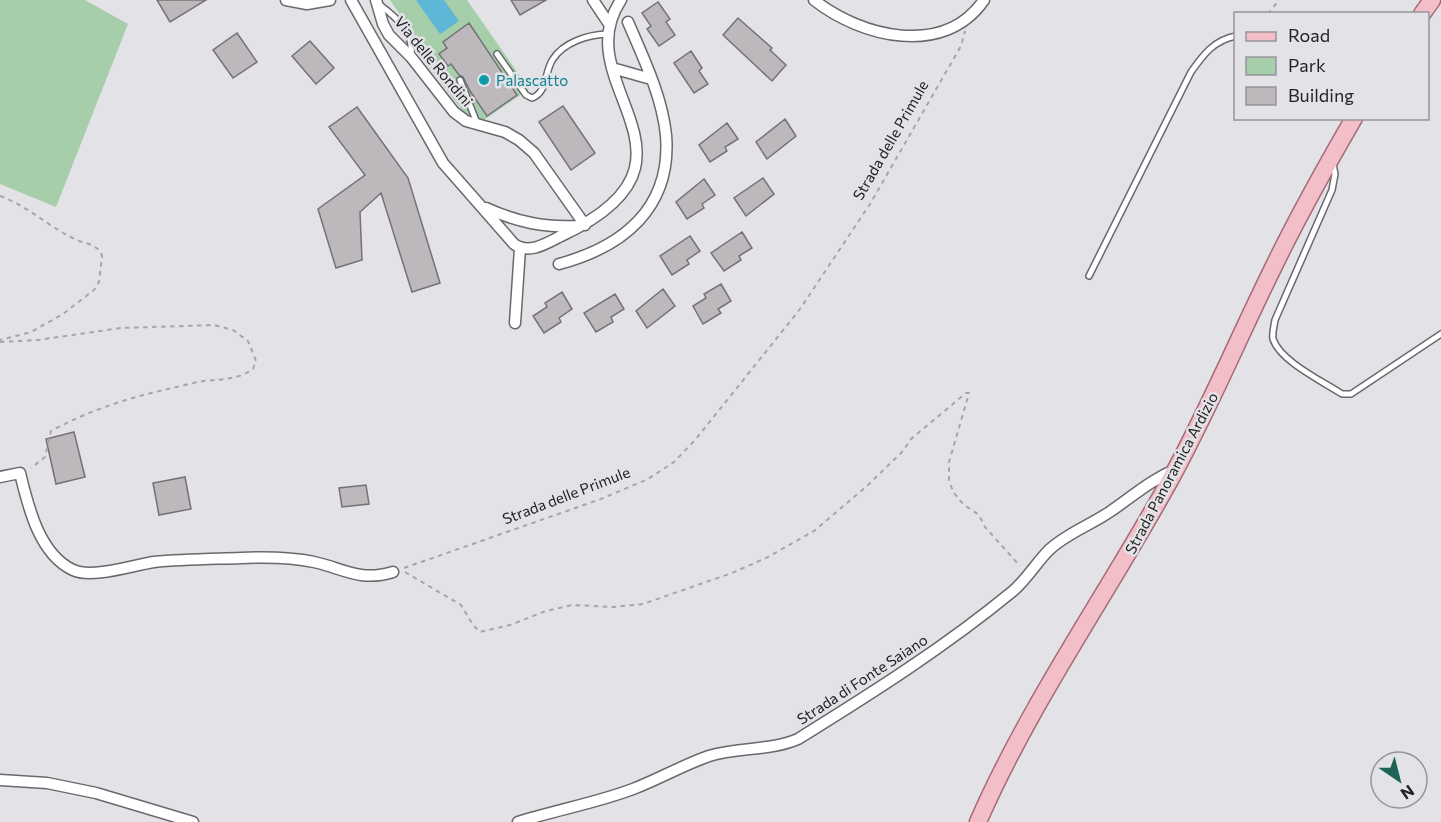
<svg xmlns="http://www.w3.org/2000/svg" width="1441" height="822" font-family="Commissioner,sans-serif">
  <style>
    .green { fill: #a6ceaa }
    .water { fill: #5fb7d7 }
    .building { fill: #bdb8bc; stroke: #757175; stroke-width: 1.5 }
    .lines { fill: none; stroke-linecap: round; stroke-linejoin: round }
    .lane-casing { stroke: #69686d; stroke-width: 8 }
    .street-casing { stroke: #69686d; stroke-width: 13 }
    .primary-casing { stroke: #a46b75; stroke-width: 19 }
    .path { stroke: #a6a5a9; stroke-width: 2; stroke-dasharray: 4.5 4.5; stroke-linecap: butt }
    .lane { stroke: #fff; stroke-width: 5 }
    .street { stroke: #fff; stroke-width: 10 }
    .primary { stroke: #f2bec7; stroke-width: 16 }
    .culture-dot { fill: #0f9aa8; stroke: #e3e2e7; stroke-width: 2 }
    .labels { text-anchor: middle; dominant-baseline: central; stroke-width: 5; stroke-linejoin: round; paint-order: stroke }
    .street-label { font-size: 15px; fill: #232224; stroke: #e3e2e7 }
    .culture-label { font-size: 15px; fill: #0d838f; stroke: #e3e2e7; text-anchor: start }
  </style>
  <rect width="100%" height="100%" fill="#e3e2e7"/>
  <path class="green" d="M 0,0 L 85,0 L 128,24 L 56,207 L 0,184 Z
    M 390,0 L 467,0 L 529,89 L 484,120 L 471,117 L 462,110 L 429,67 L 419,42 Z"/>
  <path class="water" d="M 416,0 L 444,0 L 459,21 L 440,34 Z"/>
  <path class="building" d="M 157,0 L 206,0 L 170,22 Z
    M 511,0 L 546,0 L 520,15 Z
    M 658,2 L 670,19 L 666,22 L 675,35 L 659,46 L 647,29 L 651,26 L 642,13 Z
    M 738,18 L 772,48 L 770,50 L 786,65 L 772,81 L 723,35 Z
    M 469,23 L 517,95 L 487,116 L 470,91 L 463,77 L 459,75 L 451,64 L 448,66 L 439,54 L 447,48 L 443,42 Z
    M 237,33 L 257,62 L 233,78 L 213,50 Z
    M 310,41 L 334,68 L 316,84 L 292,56 Z
    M 691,51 L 702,68 L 699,71 L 708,84 L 694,93 L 674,63 Z
    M 563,106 L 595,153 L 571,170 L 539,122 Z
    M 357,107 L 408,178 L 440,283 L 412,292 L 381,193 L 360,212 L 362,260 L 336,268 L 318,209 L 365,175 L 329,127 Z
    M 785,119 L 796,136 L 767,159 L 756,142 Z
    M 727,123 L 738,139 L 725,147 L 727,151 L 710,162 L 699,145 Z
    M 763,178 L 774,194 L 746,216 L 734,198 Z
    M 704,179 L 715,195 L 702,204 L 704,208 L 687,219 L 676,202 Z
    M 742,232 L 752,248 L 739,256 L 741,260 L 724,271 L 711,253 Z
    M 690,236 L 700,251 L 687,260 L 689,264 L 672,275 L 660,256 Z
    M 721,284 L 731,301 L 718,309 L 721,313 L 703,324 L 693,306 L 706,298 L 704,294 Z
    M 663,289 L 675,306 L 647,328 L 636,311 Z
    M 562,292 L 572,309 L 559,318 L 561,322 L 544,333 L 533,316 L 547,307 L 545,303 Z
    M 615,294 L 624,309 L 611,317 L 613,322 L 596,332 L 584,313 Z
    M 74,432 L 85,477 L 56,484 L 46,439 Z
    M 185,477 L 191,509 L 159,515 L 153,483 Z
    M 366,485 L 369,504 L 342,507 L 339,488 Z"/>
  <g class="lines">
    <defs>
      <path id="lane" d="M 380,5 C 397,18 414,32 411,55
        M 497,54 L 526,95 L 532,98 C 548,92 544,72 553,59 C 564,42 588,35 606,34
        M 460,80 L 477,123
        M 1333,164 L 1335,174 L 1332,190 L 1275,320 C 1274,326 1272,333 1273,339 C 1280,361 1322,381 1342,394 L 1351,394 L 1441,334
        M 1089,276 L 1191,72 C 1203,55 1214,40 1236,36"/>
      <path id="street" d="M 286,0 L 307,4 L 330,0
        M 351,0 L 443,163 L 514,244 C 529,255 547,243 561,236 C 724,160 564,85 621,0
        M 376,0 L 383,24 L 389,35 L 411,57 L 454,112 L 466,121 L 505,132 L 519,140 L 534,153 L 585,225
        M 593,0 L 609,24
        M 814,0 C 861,37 944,58 984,0
        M 612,68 L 651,79
        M 486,208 C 517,222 545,228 579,226
        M 559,264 C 623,247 672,208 666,135 C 662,96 643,57 628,22
        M 515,323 L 520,248
        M 0,477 L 20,473 C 28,506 39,554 73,570 C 92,579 133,565 154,562 C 183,559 212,559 241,558 C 265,557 290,557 314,562 C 345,569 360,582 393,572
        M 0,780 L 47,783 L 96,793 L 193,822
        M 518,822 C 556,810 596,803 633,789 C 659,779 683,765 709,756 C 738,747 770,751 798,739 C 872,693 945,647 1013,591 C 1027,579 1036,563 1049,550 C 1067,533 1091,525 1111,511 C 1133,496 1151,480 1176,469"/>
      <path id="primary" d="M 1422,14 L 1432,0
        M 978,822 C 1030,703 1106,596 1169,482 C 1207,413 1237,341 1272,270 C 1297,218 1325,168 1354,118"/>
    </defs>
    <use href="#lane" class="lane-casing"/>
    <use href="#street" class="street-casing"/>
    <use href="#primary" class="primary-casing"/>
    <path class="path" d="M 1268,14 L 1279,0
      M 0,196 C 30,207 51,229 79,241 C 89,244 99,246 102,256 L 99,282 L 94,290 L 63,314 L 31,332 L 0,340
      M 0,342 L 38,340 L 121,328 L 214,325 L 233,330 L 248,341 L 256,361 L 253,369 C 237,380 222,379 204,381 C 191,383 177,387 164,390 C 124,399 86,412 51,431 L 45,457 L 31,468
      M 404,568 L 601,499 L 648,479 L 674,462 L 696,439 L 800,309 L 870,204 L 961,46 L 965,31
      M 405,572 L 461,605 L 473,625 L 480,632 L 510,625 L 546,611 L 572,605 L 613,607 L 643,604 L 732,573 L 766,558 L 814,531 L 867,486 L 903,451 L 911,439 L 966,393 L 969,393 L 949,462 L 949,480 L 953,492 L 963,504 L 979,515 L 985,527 L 1020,566"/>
    <use href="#lane" class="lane"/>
    <use href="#street" class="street"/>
    <use href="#primary" class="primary"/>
  </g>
  <circle class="culture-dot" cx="484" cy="80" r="6"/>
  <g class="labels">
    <g class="street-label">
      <text transform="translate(434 61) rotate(50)">Via delle Rondini</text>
      <text transform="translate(890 140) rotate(-60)">Strada delle Primule</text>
      <text transform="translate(1171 473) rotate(-62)">Strada Panoramica Ardizio</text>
      <text transform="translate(566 495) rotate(-21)">Strada delle Primule</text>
      <text transform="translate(862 679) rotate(-33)">Strada di Fonte Saiano</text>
    </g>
    <g class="culture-label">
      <text x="496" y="80">Palascatto</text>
    </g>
  </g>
  <rect x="1234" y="12" width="195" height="108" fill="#e3e2e7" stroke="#969599" stroke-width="1.5"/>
  <rect x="1246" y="32" width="30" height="9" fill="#f2bec7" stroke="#969599" stroke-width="1.5"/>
  <text x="1288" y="42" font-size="18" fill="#232224">Road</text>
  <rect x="1246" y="57" width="30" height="18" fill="#a6ceaa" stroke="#969599" stroke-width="1.5"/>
  <text x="1288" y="72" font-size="18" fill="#232224">Park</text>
  <rect x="1246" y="87" width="30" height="18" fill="#bdb8bc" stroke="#969599" stroke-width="1.5"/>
  <text x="1288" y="102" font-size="18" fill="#232224">Building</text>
  <g transform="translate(1399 780) rotate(145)"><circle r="28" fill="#e3e2e7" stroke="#969599" stroke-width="1.5"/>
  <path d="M0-4.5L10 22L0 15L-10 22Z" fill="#1d6457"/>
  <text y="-9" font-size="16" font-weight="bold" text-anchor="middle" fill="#232224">N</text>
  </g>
</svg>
